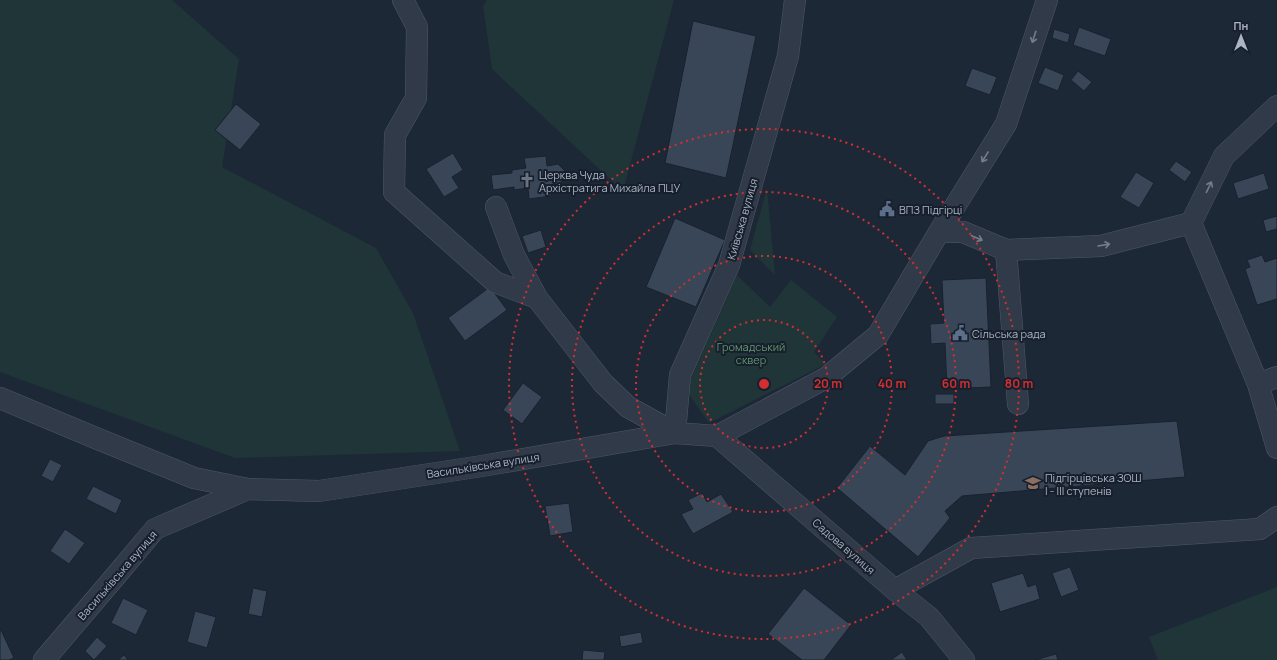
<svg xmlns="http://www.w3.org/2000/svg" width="1277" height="660" font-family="Manrope,sans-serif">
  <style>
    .green { fill: #1f3538 }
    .building { fill: #394658; stroke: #19212e }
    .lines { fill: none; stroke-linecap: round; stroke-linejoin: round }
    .minor-casing { stroke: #4e5766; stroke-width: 22 }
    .minor { stroke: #313a48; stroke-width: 21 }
    .oneway { stroke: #747d8d }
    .ring { fill: none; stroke: #d42f30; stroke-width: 2; stroke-dasharray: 2 4 }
    .labels { text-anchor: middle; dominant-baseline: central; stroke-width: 4; stroke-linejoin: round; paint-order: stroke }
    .poi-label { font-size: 11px; fill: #aab4c5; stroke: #171f2c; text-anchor: start }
    .street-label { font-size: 11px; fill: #aab4c5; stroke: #171f2c }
    .park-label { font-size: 11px; fill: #61976e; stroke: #171f2c }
    .centre { fill: #d42f30; stroke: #171f2c; stroke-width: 2 }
    .ring-label { font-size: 12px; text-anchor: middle; font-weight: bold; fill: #d42f30; stroke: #171f2c; stroke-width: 4; stroke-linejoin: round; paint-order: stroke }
  </style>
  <rect width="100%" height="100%" fill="#1d2837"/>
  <path class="green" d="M 0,0 L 172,0 L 239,59 L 222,167 L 376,248 L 413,313 L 460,451 L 235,458 L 0,372 Z
    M 487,0 L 674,0 L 623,191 L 492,69 L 483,6 Z
    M 767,188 L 775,275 L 750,250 Z
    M 737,275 L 770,307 L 791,280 L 837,317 L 814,352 L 826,364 L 709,423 L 686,390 Z
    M 1277,587 L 1277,660 L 1158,660 L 1149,637 Z"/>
  <path class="building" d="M 693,21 L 756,36 L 726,178 L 665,163 Z
    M 1079,27 L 1111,39 L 1105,56 L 1073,45 Z
    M 1054,29 L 1070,34 L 1068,43 L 1052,38 Z
    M 1045,67 L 1064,75 L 1058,91 L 1038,83 Z
    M 972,68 L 997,77 L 990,95 L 965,86 Z
    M 1078,71 L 1092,82 L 1084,91 L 1071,80 Z
    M 236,104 L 261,124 L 240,150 L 215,130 Z
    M 453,153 L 463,170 L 452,177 L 459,188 L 444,197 L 426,169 Z
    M 546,156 L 547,166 L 558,164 L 565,171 L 566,176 L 560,184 L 550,185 L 551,196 L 529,199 L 528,188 L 514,190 L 514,187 L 493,190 L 491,175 L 512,173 L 512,170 L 526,168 L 524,158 Z
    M 1176,161 L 1192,172 L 1185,182 L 1169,170 Z
    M 1136,172 L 1154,183 L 1139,208 L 1120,197 Z
    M 1264,173 L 1269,189 L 1238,199 L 1233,183 Z
    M 1277,216 L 1277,229 L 1266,232 L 1263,220 Z
    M 675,218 L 725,240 L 696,307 L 646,287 Z
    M 541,230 L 546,247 L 528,253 L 522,236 Z
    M 1262,255 L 1265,262 L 1277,258 L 1277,299 L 1257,305 L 1245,269 L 1250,267 L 1247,260 Z
    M 986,278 L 991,387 L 947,389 L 945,343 L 931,344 L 930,324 L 944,323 L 942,280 Z
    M 490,287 L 507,310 L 465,341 L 448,318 Z
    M 523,383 L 542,397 L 522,424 L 503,410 Z
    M 935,394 L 954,394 L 954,404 L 935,404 Z
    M 1177,421 L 1185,477 L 962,496 L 945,511 L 950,518 L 918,557 L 837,488 L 870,446 L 905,475 L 928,441 L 944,436 Z
    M 50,459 L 62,465 L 53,482 L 41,476 Z
    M 93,486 L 122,500 L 116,514 L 86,499 Z
    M 702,493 L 707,502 L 721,494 L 733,512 L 693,534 L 681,514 L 693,509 L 688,500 Z
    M 569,503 L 573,532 L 550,536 L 545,506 Z
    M 65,529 L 85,543 L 69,564 L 50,551 Z
    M 1070,567 L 1079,590 L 1061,597 L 1052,573 Z
    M 1023,573 L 1028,587 L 1036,584 L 1040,599 L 1000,612 L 991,583 Z
    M 253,588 L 267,591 L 262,617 L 248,614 Z
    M 804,588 L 851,625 L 824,660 L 802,660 L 768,634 Z
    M 123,598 L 148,610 L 136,635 L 111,623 Z
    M 195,611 L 216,617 L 207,648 L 187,642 Z
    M 0,630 L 1,630 L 14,658 L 9,660 L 0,660 Z
    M 641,632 L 643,643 L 621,647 L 619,636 Z
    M 97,637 L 107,646 L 94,660 L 85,651 Z
    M 583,650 L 605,652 L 604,660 L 582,660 Z
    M 902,652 L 907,660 L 891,660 Z
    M 1056,654 L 1058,660 L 1035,660 Z
    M 124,655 L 128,660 L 118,660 Z"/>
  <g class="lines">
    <defs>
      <path id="minor" d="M 403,0 L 417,27 L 416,98 L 395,135 L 394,192 L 495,282 L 537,298
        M 496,207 L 514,255 L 537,298 L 603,383 L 628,407 L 675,433 L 680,375 L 729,265 L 788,56 L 795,0
        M 1191,223 L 1258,384 L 1277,448
        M 939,232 L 963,232 L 1006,250 L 1101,246 L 1191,223 L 1224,156 L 1277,106
        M 1006,250 L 1018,404
        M 1258,384 L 1277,377
        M 0,398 L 98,439 L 194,478 L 248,489 L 319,491 L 482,466 L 675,433 L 717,436
        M 717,436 L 826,378 L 878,335 L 939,232 L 1006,124 L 1047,0
        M 717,436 L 895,590 L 929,617 L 964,660
        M 895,590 L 971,548 L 1260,529 L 1277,517
        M 44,660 L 119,572 L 155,529 L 248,489"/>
    </defs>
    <use href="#minor" class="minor-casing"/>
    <use href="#minor" class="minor"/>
  </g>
  <defs><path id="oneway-shaft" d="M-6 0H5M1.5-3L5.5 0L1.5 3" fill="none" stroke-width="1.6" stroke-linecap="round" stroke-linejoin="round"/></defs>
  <g class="oneway">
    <use href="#oneway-shaft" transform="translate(1034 37) rotate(108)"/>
    <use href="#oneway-shaft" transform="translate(985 157) rotate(122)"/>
    <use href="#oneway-shaft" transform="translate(1209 187) rotate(-64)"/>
    <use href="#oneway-shaft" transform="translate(977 238) rotate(23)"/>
    <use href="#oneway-shaft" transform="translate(1104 245) rotate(-10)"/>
  </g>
  <g class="ring">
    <circle cx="764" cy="384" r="64"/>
    <circle cx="764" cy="384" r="128"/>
    <circle cx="764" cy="384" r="192"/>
    <circle cx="764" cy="384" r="255"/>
  </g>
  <defs>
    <symbol id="church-bare" viewBox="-9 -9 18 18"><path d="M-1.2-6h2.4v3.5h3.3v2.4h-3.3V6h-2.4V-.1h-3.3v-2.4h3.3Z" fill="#6b7280" stroke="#171f2c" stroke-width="2.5" paint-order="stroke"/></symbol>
    <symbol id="civic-bare" viewBox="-9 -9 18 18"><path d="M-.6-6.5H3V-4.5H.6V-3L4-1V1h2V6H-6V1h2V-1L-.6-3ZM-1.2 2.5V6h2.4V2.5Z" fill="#5c6f8a" stroke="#171f2c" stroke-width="2.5" paint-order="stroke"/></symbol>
    <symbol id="school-bare" viewBox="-9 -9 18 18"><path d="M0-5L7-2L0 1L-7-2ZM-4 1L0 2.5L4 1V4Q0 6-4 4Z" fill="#8d6e63" stroke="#171f2c" stroke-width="2.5" paint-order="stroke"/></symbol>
  </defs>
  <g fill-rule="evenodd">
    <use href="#church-bare" x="516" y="169" width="22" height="22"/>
    <use href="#civic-bare" x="876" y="198" width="22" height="22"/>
    <use href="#civic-bare" x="949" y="322" width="22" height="22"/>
    <use href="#school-bare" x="1022" y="472" width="22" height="22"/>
  </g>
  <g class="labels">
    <g class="poi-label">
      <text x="539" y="174">Церква Чуда<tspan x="539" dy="13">Архістратига Михайла ПЦУ</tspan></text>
      <text x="899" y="209">ВПЗ Підгірці</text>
      <text x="972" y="333">Сільська рада</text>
      <text x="1045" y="477">Підгірцівська ЗОШ<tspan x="1045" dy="13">І - ІІІ ступенів</tspan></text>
    </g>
    <g class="street-label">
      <text transform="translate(742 219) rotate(-74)">Київська вулиця</text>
      <text transform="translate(483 465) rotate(-9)">Васильківська вулиця</text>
      <text transform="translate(844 546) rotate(41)">Садова вулиця</text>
      <text transform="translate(117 575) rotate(-49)">Васильківська вулиця</text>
    </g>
    <g class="park-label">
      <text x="751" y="346">Громадський<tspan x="751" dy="13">сквер</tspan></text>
    </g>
  </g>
  <circle cx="764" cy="384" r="6" class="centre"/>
  <g class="ring-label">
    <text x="828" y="388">20 m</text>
    <text x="892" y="388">40 m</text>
    <text x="956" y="388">60 m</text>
    <text x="1019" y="388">80 m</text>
  </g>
  <g transform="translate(1241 36)" stroke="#171f2c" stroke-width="3" paint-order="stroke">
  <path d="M0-3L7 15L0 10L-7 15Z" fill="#aab4c5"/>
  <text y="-6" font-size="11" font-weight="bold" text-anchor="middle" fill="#aab4c5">Пн</text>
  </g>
</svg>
